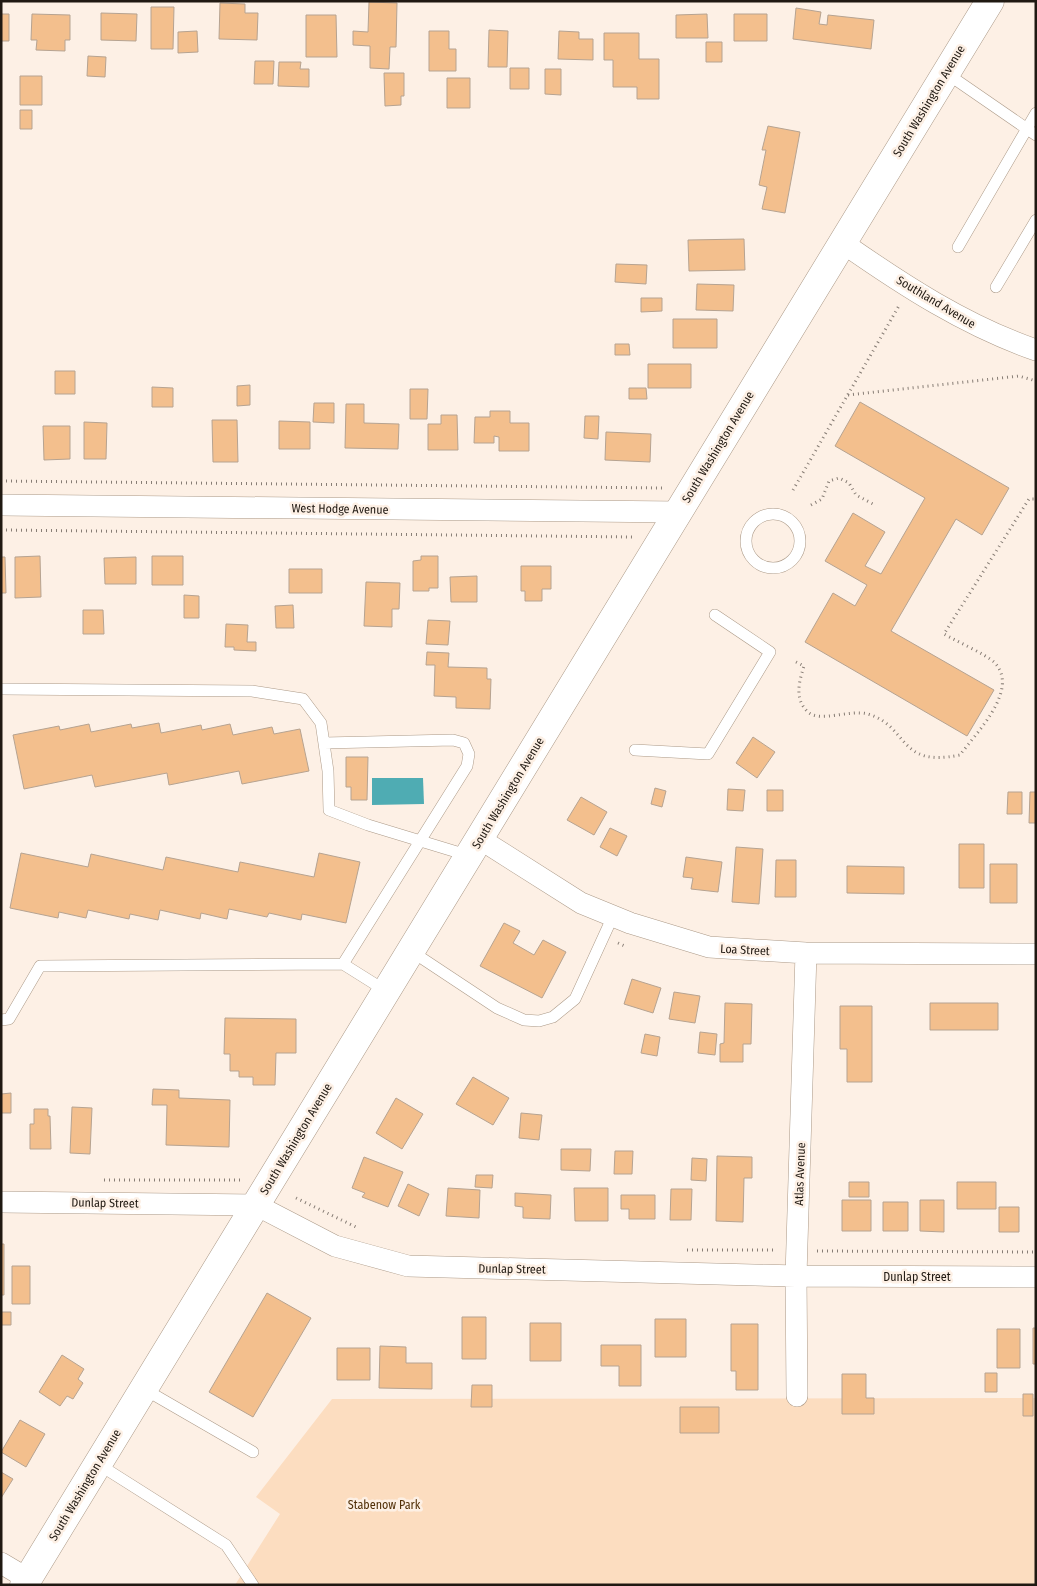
<svg xmlns="http://www.w3.org/2000/svg" width="1037" height="1586" font-family="'Fira Sans Condensed',sans-serif">
  <style>
    .green { fill: #fcddc0 }
    .water { fill: #4facb3 }
    .building { fill: #f3bf8d; stroke: #b6a391 }
    .lines { fill: none; stroke-linecap: round; stroke-linejoin: round }
    .service-casing { stroke: #ac9a88; stroke-width: 12 }
    .minor-casing { stroke: #ac9a88; stroke-width: 22 }
    .tertiary-casing { stroke: #ac9a88; stroke-width: 29 }
    .path { stroke: #877d75; stroke-width: 3; stroke-dasharray: 1 4; stroke-linecap: butt }
    .service { stroke: #fff; stroke-width: 11 }
    .minor { stroke: #fff; stroke-width: 21 }
    .tertiary { stroke: #fff; stroke-width: 28 }
    .labels { text-anchor: middle; dominant-baseline: central; stroke-width: 5; stroke-linejoin: round; paint-order: stroke }
    .street-label { font-size: 12px; fill: #201912; stroke: #fdf0e5 }
    .park-label { font-size: 12px; fill: #512f07; stroke: #fdf0e5 }
  </style>
  <rect width="100%" height="100%" fill="#fdf0e5"/>
  <path class="green" d="M 1036,1398 L 1036,1585 L 235,1585 L 280,1514 L 256,1497 L 332,1399 Z"/>
  <path class="water" d="M 372,778 L 423,778 L 424,804 L 372,805 Z"/>
  <path class="building" d="M 369,2 L 397,3 L 396,47 L 390,47 L 389,69 L 370,68 L 370,46 L 353,45 L 353,31 L 368,32 Z
    M 220,3 L 245,4 L 245,13 L 258,13 L 257,40 L 219,39 Z
    M 151,7 L 174,7 L 173,49 L 151,49 Z
    M 796,8 L 821,12 L 819,24 L 827,25 L 828,15 L 874,20 L 871,49 L 793,39 Z
    M 101,13 L 137,14 L 136,41 L 101,40 Z
    M 1,14 L 9,14 L 9,41 L 1,41 Z
    M 32,14 L 70,15 L 70,40 L 65,40 L 65,51 L 36,50 L 37,40 L 31,40 Z
    M 707,14 L 708,38 L 676,38 L 676,15 Z
    M 734,14 L 767,14 L 767,41 L 734,41 Z
    M 306,15 L 336,15 L 337,57 L 306,57 Z
    M 489,30 L 508,31 L 507,67 L 488,67 Z
    M 197,31 L 198,52 L 178,53 L 178,32 Z
    M 429,31 L 449,31 L 449,49 L 456,49 L 456,71 L 429,71 Z
    M 559,31 L 579,32 L 579,39 L 593,39 L 593,60 L 558,59 Z
    M 604,33 L 639,33 L 639,59 L 659,59 L 659,99 L 637,99 L 637,87 L 613,87 L 613,60 L 604,60 Z
    M 706,42 L 722,42 L 722,62 L 706,62 Z
    M 88,56 L 106,57 L 105,77 L 87,76 Z
    M 255,61 L 274,61 L 273,84 L 254,84 Z
    M 279,62 L 301,62 L 300,69 L 309,69 L 309,87 L 278,86 Z
    M 510,68 L 529,68 L 529,89 L 510,89 Z
    M 545,69 L 561,69 L 561,95 L 545,94 Z
    M 384,73 L 404,73 L 404,96 L 401,96 L 401,105 L 385,106 Z
    M 20,76 L 42,76 L 42,105 L 20,105 Z
    M 447,78 L 470,78 L 470,108 L 447,108 Z
    M 20,110 L 32,110 L 32,129 L 20,129 Z
    M 768,126 L 800,132 L 785,213 L 762,209 L 767,187 L 759,185 L 766,150 L 762,150 Z
    M 744,239 L 745,270 L 689,271 L 688,240 Z
    M 616,264 L 647,265 L 646,284 L 615,282 Z
    M 697,284 L 734,285 L 733,311 L 696,310 Z
    M 641,298 L 662,298 L 662,311 L 641,312 Z
    M 673,319 L 717,319 L 717,348 L 673,348 Z
    M 615,344 L 629,344 L 630,355 L 615,355 Z
    M 648,364 L 691,364 L 691,388 L 648,388 Z
    M 55,371 L 75,371 L 75,394 L 55,394 Z
    M 250,385 L 250,405 L 237,406 L 237,386 Z
    M 152,387 L 173,388 L 173,407 L 152,407 Z
    M 629,388 L 646,388 L 647,399 L 629,399 Z
    M 410,389 L 428,389 L 427,419 L 410,419 Z
    M 860,402 L 1009,488 L 982,535 L 956,519 L 891,631 L 994,690 L 967,736 L 805,642 L 833,593 L 855,606 L 867,585 L 825,561 L 853,513 L 885,532 L 865,566 L 881,574 L 925,498 L 835,446 Z
    M 314,403 L 334,403 L 334,423 L 313,422 Z
    M 346,404 L 364,404 L 364,423 L 399,424 L 398,449 L 345,448 Z
    M 490,411 L 510,411 L 510,423 L 529,423 L 529,451 L 499,451 L 499,437 L 494,436 L 494,443 L 474,443 L 475,417 L 490,417 Z
    M 441,415 L 457,415 L 458,450 L 428,450 L 428,424 L 441,424 Z
    M 585,416 L 599,416 L 598,439 L 584,438 Z
    M 212,420 L 237,420 L 238,462 L 213,462 Z
    M 279,421 L 310,422 L 310,449 L 279,449 Z
    M 84,422 L 107,423 L 106,459 L 84,459 Z
    M 43,426 L 70,426 L 70,459 L 44,460 Z
    M 606,432 L 651,434 L 650,462 L 605,460 Z
    M 40,556 L 41,597 L 15,598 L 15,557 Z
    M 152,556 L 183,556 L 183,585 L 152,585 Z
    M 421,556 L 438,556 L 438,588 L 429,588 L 429,591 L 413,591 L 413,561 L 421,560 Z
    M 1,557 L 5,557 L 6,593 L 1,593 Z
    M 136,557 L 136,584 L 105,584 L 104,558 Z
    M 521,566 L 551,566 L 551,589 L 542,589 L 542,601 L 525,601 L 525,591 L 521,591 Z
    M 289,569 L 322,569 L 322,593 L 289,593 Z
    M 477,576 L 477,602 L 451,602 L 450,577 Z
    M 366,582 L 400,583 L 399,609 L 392,609 L 392,627 L 364,626 Z
    M 184,595 L 199,596 L 199,618 L 184,618 Z
    M 293,605 L 294,628 L 276,628 L 275,606 Z
    M 83,610 L 103,610 L 104,634 L 83,634 Z
    M 428,620 L 450,621 L 448,645 L 426,644 Z
    M 226,624 L 248,625 L 247,642 L 256,642 L 256,651 L 234,650 L 234,647 L 225,647 Z
    M 427,652 L 449,653 L 448,667 L 487,668 L 487,679 L 491,679 L 490,709 L 456,708 L 456,697 L 434,696 L 435,665 L 426,665 Z
    M 159,723 L 161,733 L 201,725 L 202,730 L 230,724 L 233,735 L 272,727 L 274,734 L 300,729 L 309,771 L 242,784 L 239,771 L 169,785 L 167,773 L 95,787 L 92,775 L 24,789 L 13,735 L 59,726 L 60,730 L 89,724 L 91,732 L 131,724 L 132,728 Z
    M 753,737 L 775,752 L 757,778 L 736,763 Z
    M 346,757 L 368,757 L 367,800 L 351,800 L 351,787 L 346,787 Z
    M 655,788 L 666,791 L 662,807 L 651,804 Z
    M 728,789 L 745,790 L 743,811 L 727,810 Z
    M 767,790 L 783,790 L 783,811 L 767,811 Z
    M 1008,792 L 1022,792 L 1022,814 L 1007,814 Z
    M 1030,792 L 1036,792 L 1036,823 L 1029,823 Z
    M 581,797 L 607,812 L 594,835 L 567,820 Z
    M 610,828 L 627,836 L 617,856 L 600,847 Z
    M 959,844 L 984,844 L 984,888 L 959,888 Z
    M 736,847 L 763,849 L 759,904 L 732,902 Z
    M 21,853 L 88,867 L 91,854 L 163,870 L 166,857 L 238,872 L 240,862 L 314,877 L 319,853 L 360,862 L 346,923 L 302,914 L 301,920 L 269,913 L 267,917 L 229,909 L 227,919 L 201,913 L 200,919 L 160,910 L 158,920 L 130,914 L 129,919 L 88,910 L 86,918 L 59,912 L 58,918 L 10,908 Z
    M 686,857 L 722,862 L 718,892 L 691,889 L 693,878 L 683,877 Z
    M 776,860 L 796,860 L 796,897 L 775,897 Z
    M 990,864 L 1017,864 L 1017,903 L 990,903 Z
    M 847,866 L 904,867 L 904,894 L 847,893 Z
    M 504,923 L 520,931 L 513,943 L 534,955 L 543,940 L 566,952 L 542,998 L 480,966 Z
    M 632,979 L 661,988 L 653,1013 L 624,1004 Z
    M 674,992 L 700,996 L 695,1023 L 669,1019 Z
    M 725,1003 L 752,1004 L 751,1044 L 743,1044 L 743,1062 L 720,1062 L 720,1044 L 724,1043 Z
    M 930,1003 L 998,1003 L 998,1030 L 930,1030 Z
    M 840,1006 L 872,1006 L 872,1082 L 847,1082 L 847,1049 L 840,1049 Z
    M 225,1018 L 296,1019 L 296,1053 L 276,1053 L 275,1085 L 253,1085 L 253,1077 L 239,1077 L 239,1071 L 230,1071 L 230,1054 L 224,1054 Z
    M 700,1032 L 717,1034 L 715,1055 L 698,1053 Z
    M 645,1034 L 660,1037 L 657,1056 L 641,1053 Z
    M 473,1077 L 509,1098 L 493,1125 L 456,1104 Z
    M 153,1089 L 179,1090 L 179,1098 L 230,1100 L 229,1147 L 166,1145 L 167,1105 L 152,1105 Z
    M 11,1093 L 11,1113 L 1,1113 L 1,1094 Z
    M 396,1098 L 423,1114 L 402,1149 L 376,1133 Z
    M 72,1107 L 92,1108 L 90,1154 L 70,1153 Z
    M 34,1109 L 48,1109 L 48,1116 L 50,1116 L 51,1149 L 30,1149 L 30,1124 L 34,1124 Z
    M 521,1113 L 542,1115 L 539,1140 L 519,1138 Z
    M 561,1149 L 591,1149 L 590,1171 L 561,1170 Z
    M 615,1151 L 633,1151 L 632,1174 L 614,1174 Z
    M 717,1156 L 752,1157 L 752,1178 L 744,1178 L 743,1222 L 716,1221 Z
    M 364,1157 L 403,1172 L 388,1207 L 362,1197 L 365,1193 L 352,1188 Z
    M 692,1158 L 707,1159 L 706,1181 L 691,1180 Z
    M 476,1175 L 493,1175 L 492,1188 L 475,1187 Z
    M 849,1182 L 869,1182 L 869,1197 L 849,1197 Z
    M 957,1182 L 996,1182 L 996,1209 L 957,1209 Z
    M 408,1184 L 429,1194 L 419,1216 L 398,1206 Z
    M 448,1188 L 480,1190 L 479,1218 L 446,1216 Z
    M 574,1188 L 608,1188 L 608,1221 L 575,1221 Z
    M 671,1189 L 692,1189 L 691,1220 L 670,1220 Z
    M 515,1193 L 551,1195 L 550,1219 L 523,1218 L 523,1207 L 515,1206 Z
    M 621,1195 L 655,1195 L 655,1219 L 629,1219 L 629,1209 L 621,1209 Z
    M 842,1200 L 871,1200 L 871,1231 L 842,1231 Z
    M 920,1200 L 944,1200 L 944,1232 L 920,1231 Z
    M 883,1202 L 908,1202 L 908,1231 L 883,1231 Z
    M 999,1207 L 1019,1207 L 1019,1232 L 999,1232 Z
    M 1,1244 L 4,1244 L 4,1295 L 1,1295 Z
    M 12,1266 L 30,1266 L 30,1304 L 12,1304 Z
    M 267,1293 L 311,1318 L 253,1417 L 209,1392 Z
    M 1,1312 L 11,1312 L 11,1325 L 1,1325 Z
    M 462,1317 L 486,1317 L 486,1359 L 462,1359 Z
    M 655,1319 L 686,1319 L 686,1357 L 655,1357 Z
    M 530,1323 L 561,1323 L 561,1361 L 530,1361 Z
    M 731,1324 L 758,1324 L 758,1390 L 736,1390 L 736,1371 L 731,1371 Z
    M 1033,1328 L 1036,1328 L 1036,1364 L 1033,1364 Z
    M 997,1329 L 1020,1329 L 1020,1368 L 997,1368 Z
    M 601,1345 L 641,1345 L 641,1386 L 619,1386 L 619,1366 L 601,1366 Z
    M 380,1346 L 406,1347 L 406,1363 L 432,1363 L 432,1389 L 379,1388 Z
    M 337,1348 L 370,1348 L 370,1380 L 337,1380 Z
    M 62,1355 L 84,1369 L 78,1379 L 83,1383 L 73,1399 L 67,1396 L 60,1406 L 39,1392 Z
    M 985,1373 L 997,1373 L 997,1392 L 985,1392 Z
    M 842,1374 L 866,1374 L 866,1398 L 874,1398 L 874,1414 L 842,1414 Z
    M 472,1385 L 492,1385 L 492,1407 L 471,1407 Z
    M 1023,1394 L 1033,1394 L 1033,1416 L 1023,1416 Z
    M 680,1407 L 719,1407 L 719,1433 L 680,1433 Z
    M 20,1420 L 45,1434 L 26,1467 L 1,1452 Z
    M 1,1472 L 13,1479 L 1,1498 Z"/>
  <g class="lines">
    <defs>
      <path id="service" d="M 946,73 L 1036,135
        M 958,247 L 1036,113
        M 996,287 L 1036,220
        M746 541a27 27 0 1 1 54 0a27 27 0 1 1-54 0Z
        M 1,689 L 252,691 L 303,699 L 321,723 L 328,771 L 329,810 L 368,825 L 470,856
        M 324,743 L 453,740 L 464,743 L 469,754 L 467,766 L 343,964
        M 635,750 L 708,754 L 770,652 L 715,615
        M 411,951 L 497,1008 L 524,1020 L 539,1021 L 553,1017 L 575,999 L 613,916
        M 1,1020 L 9,1019 L 40,966 L 343,964 L 386,991
        M 144,1389 L 253,1452
        M 98,1464 L 226,1545 L 253,1585"/>
      <path id="minor" d="M 843,243 C 903,285 966,326 1036,350
        M 1,505 L 679,512
        M 480,839 L 581,903 L 630,923 L 709,947 L 806,953 L 1036,954
        M 1,1202 L 256,1205 L 335,1246 L 408,1266 L 796,1276 L 1036,1277
        M 797,1396 L 796,1276 L 806,953
        M 1,1563 L 28,1579"/>
      <path id="tertiary" d="M 24,1585 L 990,1"/>
    </defs>
    <use href="#service" class="service-casing"/>
    <use href="#minor" class="minor-casing"/>
    <use href="#tertiary" class="tertiary-casing"/>
    <path class="path" d="M 848,395 L 1019,376 L 1036,381
      M 1,481 L 663,488
      M 793,490 L 900,304
      M 811,505 L 822,499 L 829,481 L 839,478 L 849,483 L 856,495 L 873,504
      M 1,530 L 633,537
      M 796,662 L 804,666 C 799,682 794,699 808,712 C 820,723 850,709 868,714 C 910,727 897,768 960,755 C 976,733 1021,689 994,662 C 985,654 956,641 944,634 L 1029,499 L 1036,499
      M 618,943 L 627,947
      M 104,1180 L 240,1180
      M 296,1198 L 358,1228
      M 687,1250 L 776,1250
      M 817,1251 L 1036,1252"/>
    <use href="#service" class="service"/>
    <use href="#minor" class="minor"/>
    <use href="#tertiary" class="tertiary"/>
  </g>
  <g class="labels">
    <g class="street-label">
      <text transform="translate(929 101) rotate(-59)">South Washington Avenue</text>
      <text transform="translate(936 302) rotate(31)">Southland Avenue</text>
      <text transform="translate(718 447) rotate(-59)">South Washington Avenue</text>
      <text transform="translate(340 509) rotate(1)">West Hodge Avenue</text>
      <text transform="translate(508 793) rotate(-59)">South Washington Avenue</text>
      <text transform="translate(745 950) rotate(3)">Loa Street</text>
      <text transform="translate(296 1139) rotate(-59)">South Washington Avenue</text>
      <text transform="translate(800 1174) rotate(-88)">Atlas Avenue</text>
      <text transform="translate(105 1203) rotate(1)">Dunlap Street</text>
      <text transform="translate(512 1269) rotate(1)">Dunlap Street</text>
      <text x="917" y="1277">Dunlap Street</text>
      <text transform="translate(85 1485) rotate(-59)">South Washington Avenue</text>
    </g>
    <g class="park-label">
      <text x="384" y="1505">Stabenow Park</text>
    </g>
  </g>
  <rect width="1037" height="1586" fill="none" stroke="#201912" stroke-width="5"/>
</svg>
